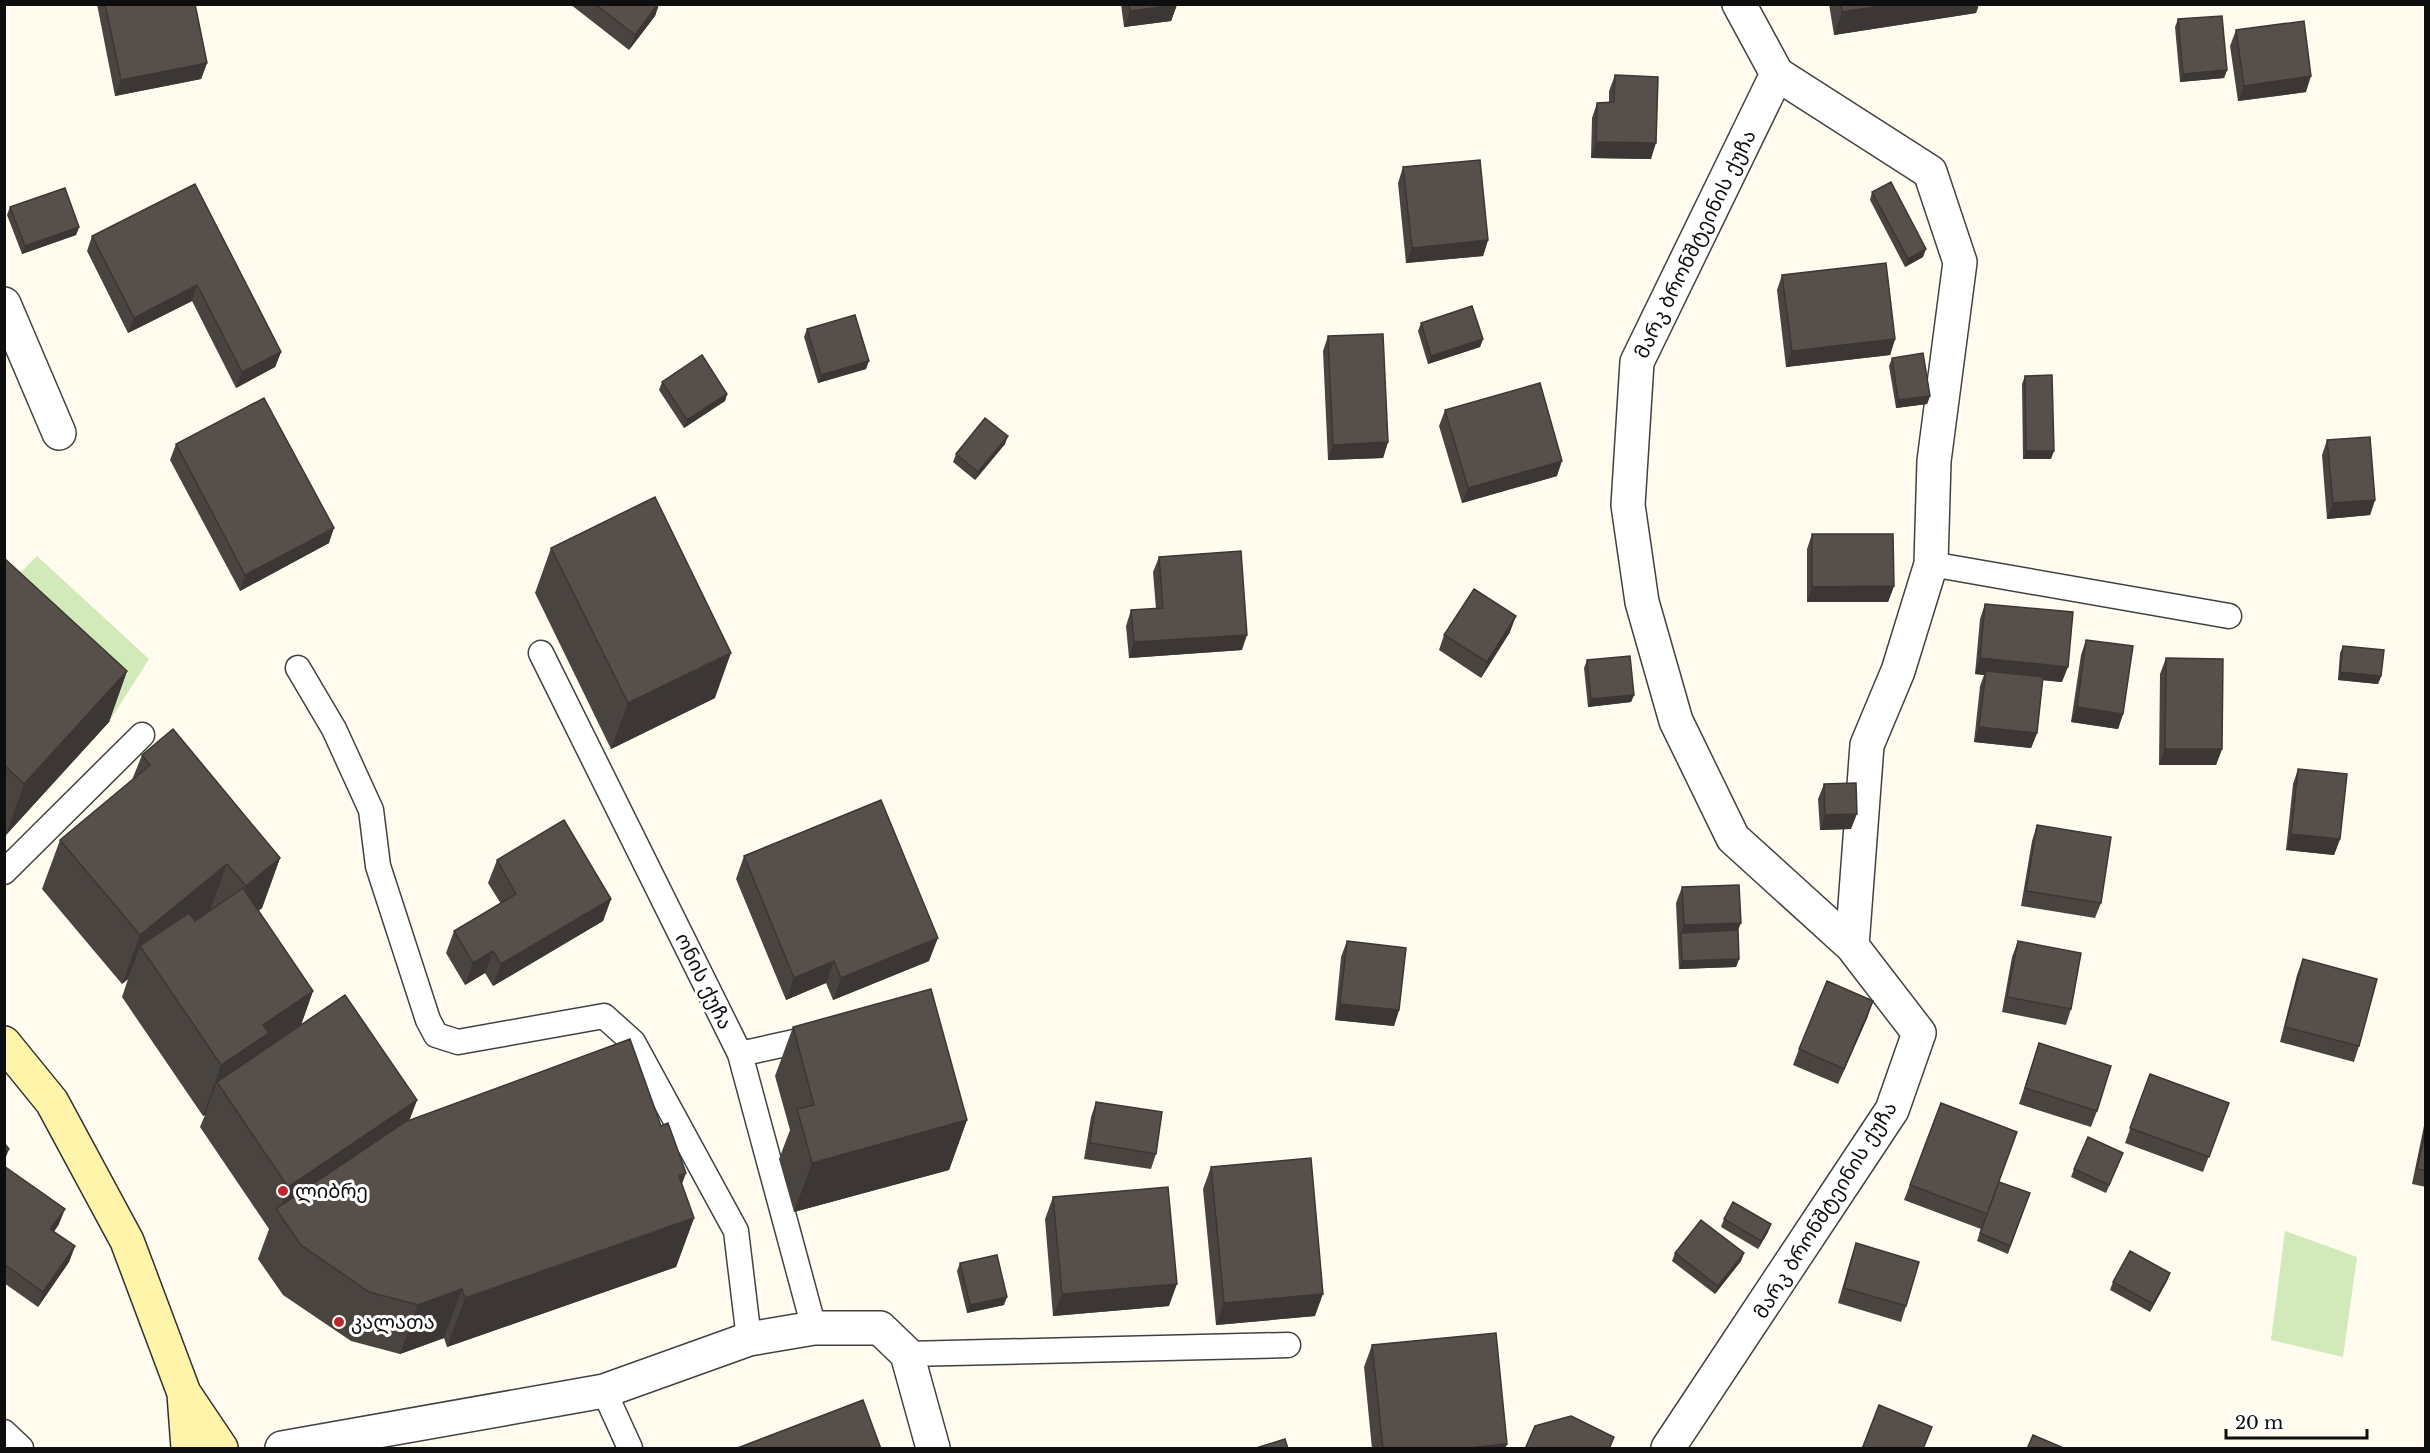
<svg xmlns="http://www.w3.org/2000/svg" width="2430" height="1453" font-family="'Libre Baskerville','Noto Sans Georgian',serif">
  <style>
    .green { fill: #d2e9b9 }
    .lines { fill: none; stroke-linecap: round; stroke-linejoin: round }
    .lane-casing { stroke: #414141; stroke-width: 27 }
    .street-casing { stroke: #414141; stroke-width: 36 }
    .secondary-casing { stroke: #303030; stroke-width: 36 }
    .lane { stroke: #fff; stroke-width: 24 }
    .street { stroke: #fff; stroke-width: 33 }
    .secondary { stroke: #fef5ab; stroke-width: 33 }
    .wall { fill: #4a4440 }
    .shaded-wall { fill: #3c3734 }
    .building { fill: #564f4a; stroke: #3c3734; stroke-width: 1.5 }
    .poi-dot { fill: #bc282f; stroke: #fff; stroke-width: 2 }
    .labels { text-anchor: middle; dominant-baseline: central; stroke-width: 6; stroke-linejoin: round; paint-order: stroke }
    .street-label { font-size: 20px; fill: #0e0e0e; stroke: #fff }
    .poi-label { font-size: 20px; fill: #0e0e0e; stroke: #fff; text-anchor: start }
  </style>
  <rect width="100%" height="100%" fill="#fffcef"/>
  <path class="green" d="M 37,556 L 149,659 L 109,722 L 4,589 Z
    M 2285,1231 L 2357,1257 L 2343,1357 L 2271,1340 Z"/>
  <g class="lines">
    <defs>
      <path id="lane" d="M 1931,564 L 2229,616
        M 541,653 L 740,1054 L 814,1328
        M 298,668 L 334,729 L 371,810 L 378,866 L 428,1020 L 436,1035 L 458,1042 L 604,1016 L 633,1042 L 736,1231 L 749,1339
        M 4,872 L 142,735
        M 740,1054 L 817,1037
        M 907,1354 L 1288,1345
        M 604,1391 L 630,1448
        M 4,1432 L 21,1448"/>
      <path id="street" d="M 1739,4 L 1777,74 L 1930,172 L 1960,262 L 1934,461 L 1931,564 L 1898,671 L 1867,745 L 1852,946
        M 4,304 L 59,433
        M 282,1448 L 604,1391 L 749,1339 L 814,1328 L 880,1328 L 907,1354 L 933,1448
        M 1668,1448 L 1892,1110 L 1919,1033 L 1852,946 L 1733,838 L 1676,721 L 1642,602 L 1628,505 L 1637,362 L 1777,74"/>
      <path id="secondary" d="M 4,1043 L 52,1102 L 127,1241 L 184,1393 L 221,1448
        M 184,1394 L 188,1448"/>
    </defs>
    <use href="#lane" class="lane-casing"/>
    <use href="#street" class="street-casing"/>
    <use href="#secondary" class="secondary-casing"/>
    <use href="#lane" class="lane"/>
    <use href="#street" class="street"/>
    <use href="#secondary" class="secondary"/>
  </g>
  <path class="wall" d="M 97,4 L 195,4 L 207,63 L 201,79 L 115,96 Z
    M 570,4 L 659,4 L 655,16 L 629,50 Z
    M 1121,4 L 1177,4 L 1171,21 L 1124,27 Z
    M 1829,4 L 1979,4 L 1976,13 L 1834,35 Z
    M 2178,19 L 2227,70 L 2224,78 L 2180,82 L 2175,27 Z
    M 2236,30 L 2306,92 L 2238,101 L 2230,46 Z
    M 1615,75 L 1651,159 L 1591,158 L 1592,118 L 1597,103 L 1609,102 L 1609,91 Z
    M 1403,167 L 1488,240 L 1483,256 L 1406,263 L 1398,183 Z
    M 195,184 L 281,352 L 275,367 L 236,388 L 192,301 L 128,333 L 87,251 L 92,236 Z
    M 1872,192 L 1923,257 L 1905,267 L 1870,200 Z
    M 10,207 L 79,227 L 76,235 L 22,254 L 7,215 Z
    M 1782,275 L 1895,339 L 1890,355 L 1786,367 L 1777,290 Z
    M 1421,323 L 1483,339 L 1480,347 L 1428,364 L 1418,331 Z
    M 807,329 L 866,369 L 818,383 L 804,337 Z
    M 1328,336 L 1388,442 L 1383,458 L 1328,460 L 1323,351 Z
    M 1892,358 L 1930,396 L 1927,404 L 1896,408 L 1889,366 Z
    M 2025,376 L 2051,459 L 2023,459 L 2022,384 Z
    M 662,382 L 727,394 L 725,401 L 684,428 L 659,390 Z
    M 1445,410 L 1557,476 L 1462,503 L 1439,426 Z
    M 2327,440 L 2375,500 L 2370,515 L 2327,519 L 2322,455 Z
    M 176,444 L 329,543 L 240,591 L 170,460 Z
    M 1005,444 L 975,480 L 953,462 L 956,454 Z
    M 1812,534 L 1894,586 L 1888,602 L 1807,602 L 1807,549 Z
    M 551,548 L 715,698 L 611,749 L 535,593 Z
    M 1159,557 L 1242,650 L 1129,658 L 1126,626 L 1131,610 L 1156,609 L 1153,572 Z
    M 4,558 L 127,671 L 109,722 L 6,835 L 4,833 Z
    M 1985,604 L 2062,682 L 2043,680 L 2037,733 L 2031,748 L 1974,742 L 1980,686 L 1984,675 L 1975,674 L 1980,619 Z
    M 1510,632 L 1481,678 L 1439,650 L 1444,635 Z
    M 2086,640 L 2123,714 L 2118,729 L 2071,722 L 2081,655 Z
    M 2343,646 L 2381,676 L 2378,684 L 2338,680 L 2340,653 Z
    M 2166,658 L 2222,749 L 2216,765 L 2159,765 L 2160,674 Z
    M 1587,660 L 1634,695 L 1631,702 L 1588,707 L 1584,668 Z
    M 142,755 L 280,858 L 262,908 L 258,911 L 313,991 L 301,1025 L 417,1100 L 409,1121 L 682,1185 L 694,1218 L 676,1267 L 447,1347 L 444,1338 L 400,1354 L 351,1341 L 283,1295 L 258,1259 L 269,1229 L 200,1127 L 205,1115 L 203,1116 L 122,997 L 128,979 L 122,984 L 42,889 L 60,840 L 132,780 Z
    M 2298,769 L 2340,839 L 2334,855 L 2286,850 L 2293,784 Z
    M 1824,784 L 1851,829 L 1820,830 L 1818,799 Z
    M 2037,825 L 2101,903 L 2095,918 L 2021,906 L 2032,841 Z
    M 744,856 L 929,961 L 833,1000 L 826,983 L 786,1000 L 736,879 Z
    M 497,860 L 611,899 L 603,921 L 493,986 L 485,973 L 465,985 L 446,953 L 454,931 L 501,904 L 488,883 Z
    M 1682,887 L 1738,930 L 1739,959 L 1736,967 L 1679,969 L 1676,903 Z
    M 1347,941 L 1399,1010 L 1394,1026 L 1335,1020 L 1341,957 Z
    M 2018,941 L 2071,1009 L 2066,1025 L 2002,1012 L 2012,957 Z
    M 2303,959 L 2359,1046 L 2354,1062 L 2280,1042 L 2297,975 Z
    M 1868,1016 L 1838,1084 L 1793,1065 L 1799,1049 Z
    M 793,1027 L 967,1120 L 949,1170 L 794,1212 L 779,1159 L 790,1130 L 775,1076 Z
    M 2039,1043 L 2097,1111 L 2091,1127 L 2019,1104 Z
    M 2150,1074 L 2229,1103 L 2203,1172 L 2125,1143 Z
    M 1096,1102 L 1156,1154 L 1151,1169 L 1084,1159 L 1091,1117 Z
    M 1941,1103 L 1999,1182 L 2030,1193 L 2008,1254 L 1977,1241 L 1981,1229 L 1904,1200 Z
    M 2426,1116 L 2426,1187 L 2412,1184 Z
    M 2120,1161 L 2106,1193 L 2071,1177 L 2074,1169 Z
    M 4,1166 L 59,1224 L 54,1232 L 75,1246 L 69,1262 L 38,1307 L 4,1283 Z
    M 1211,1167 L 1315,1316 L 1216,1325 L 1203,1189 Z
    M 1053,1197 L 1169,1306 L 1053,1316 L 1045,1219 Z
    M 1724,1219 L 1771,1224 L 1768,1232 L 1758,1249 L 1721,1227 Z
    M 1856,1243 L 1906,1306 L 1901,1322 L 1838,1303 L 1851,1258 Z
    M 1675,1253 L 1744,1253 L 1741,1261 L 1715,1294 L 1672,1261 Z
    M 960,1263 L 1004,1305 L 967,1313 L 957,1271 Z
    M 2170,1273 L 2167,1281 L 2150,1312 L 2110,1290 L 2113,1282 Z
    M 1372,1345 L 1507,1444 L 1505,1449 L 1372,1449 L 1364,1367 Z"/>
  <path class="shaded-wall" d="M 658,4 L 659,4 L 655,16 L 629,50 L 635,35 Z
    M 1894,4 L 1979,4 L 1976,13 L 1834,35 L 1842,12 Z
    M 1177,5 L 1171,21 L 1124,27 L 1130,11 Z
    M 207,63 L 201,79 L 115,96 L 121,80 Z
    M 2227,70 L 2224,78 L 2180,82 L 2183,74 Z
    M 2311,76 L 2306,92 L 2238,101 L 2244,86 Z
    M 1596,142 L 1656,143 L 1651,159 L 1591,158 Z
    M 79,227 L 76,235 L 22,254 L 25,246 Z
    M 1488,240 L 1483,256 L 1406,263 L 1412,248 Z
    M 1926,249 L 1923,257 L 1905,267 L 1908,259 Z
    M 197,285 L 192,301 L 128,333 L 134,318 Z
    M 1483,339 L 1480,347 L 1428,364 L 1431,356 Z
    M 1895,339 L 1890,355 L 1786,367 L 1792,351 Z
    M 281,352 L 275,367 L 236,388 L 242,372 Z
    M 869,361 L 866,369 L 818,383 L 821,375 Z
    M 727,394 L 725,401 L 684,428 L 687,420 Z
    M 1930,396 L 1927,404 L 1896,408 L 1898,400 Z
    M 1008,436 L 1005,444 L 975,480 L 978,472 Z
    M 1388,442 L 1383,458 L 1328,460 L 1333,445 Z
    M 2026,451 L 2054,451 L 2051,459 L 2023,459 Z
    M 1562,461 L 1557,476 L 1462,503 L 1468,488 Z
    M 2375,500 L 2370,515 L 2327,519 L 2333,503 Z
    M 334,528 L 329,543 L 240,591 L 245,575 Z
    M 1894,586 L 1888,602 L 1807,602 L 1812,587 Z
    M 1516,616 L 1510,632 L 1481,678 L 1487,662 Z
    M 1247,635 L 1242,650 L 1129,658 L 1134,642 Z
    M 731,653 L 715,698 L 611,749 L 628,703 Z
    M 1980,658 L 2068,667 L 2062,682 L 1985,675 L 1986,671 L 1984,675 L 1975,674 Z
    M 127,671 L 109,722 L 6,835 L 24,784 Z
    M 2340,672 L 2381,676 L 2378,684 L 2338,680 Z
    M 1634,695 L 1631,702 L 1588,707 L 1591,699 Z
    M 2077,707 L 2123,714 L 2118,729 L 2071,722 Z
    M 1979,727 L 2037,733 L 2031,748 L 1974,742 Z
    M 2165,749 L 2222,749 L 2216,765 L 2159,765 Z
    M 1857,814 L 1851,829 L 1820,830 L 1825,815 Z
    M 2291,834 L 2340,839 L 2334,855 L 2286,850 Z
    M 280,858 L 262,908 L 228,936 L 246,886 Z
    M 227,864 L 209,913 L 150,961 L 140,946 L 128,979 L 122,984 L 140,935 Z
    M 611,899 L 603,921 L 493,986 L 501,964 Z
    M 1741,923 L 1735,938 L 1681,933 L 1684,925 Z
    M 938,938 L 929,961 L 833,1000 L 841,978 Z
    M 493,951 L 485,973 L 465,985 L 473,963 Z
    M 1739,959 L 1736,967 L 1679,969 L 1682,961 Z
    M 834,961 L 826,983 L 786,1000 L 794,978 Z
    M 313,991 L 295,1042 L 217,1082 L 205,1115 L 203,1116 L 221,1065 L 263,1025 Z
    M 1873,1001 L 1868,1016 L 1838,1084 L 1844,1069 Z
    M 1340,1004 L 1399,1010 L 1394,1026 L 1335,1020 Z
    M 417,1100 L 400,1145 L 279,1213 L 288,1187 Z
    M 967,1120 L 949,1170 L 794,1212 L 812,1163 Z
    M 9,1149 L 4,1162 L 4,1155 Z
    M 686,1173 L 668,1223 L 679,1176 Z
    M 65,1209 L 59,1224 L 44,1244 L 50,1229 Z
    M 694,1218 L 676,1267 L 447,1347 L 465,1298 Z
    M 1771,1224 L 1768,1232 L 1758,1249 L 1761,1241 Z
    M 75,1246 L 69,1262 L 38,1307 L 43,1292 Z
    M 1744,1253 L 1741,1261 L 1715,1294 L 1718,1286 Z
    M 2170,1273 L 2167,1281 L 2150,1312 L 2153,1304 Z
    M 1177,1284 L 1169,1306 L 1053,1316 L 1062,1294 Z
    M 462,1289 L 444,1338 L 400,1354 L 418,1305 Z
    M 1323,1294 L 1315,1316 L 1216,1325 L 1224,1303 Z
    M 1007,1297 L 1004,1305 L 967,1313 L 970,1305 Z
    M 1507,1444 L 1505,1449 L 1458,1449 Z"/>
  <path class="building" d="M 105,4 L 195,4 L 207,63 L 121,80 Z
    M 595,4 L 658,4 L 635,35 Z
    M 1129,4 L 1177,4 L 1177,5 L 1130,11 Z
    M 1841,4 L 1894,4 L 1842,12 Z
    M 2222,16 L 2227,70 L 2183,74 L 2178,19 Z
    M 2304,21 L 2311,76 L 2244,86 L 2236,30 Z
    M 1615,75 L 1658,77 L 1656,143 L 1596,142 L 1597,103 L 1614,102 Z
    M 1480,160 L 1488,240 L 1412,248 L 1403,167 Z
    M 1891,182 L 1926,249 L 1908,259 L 1872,192 Z
    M 195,184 L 281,352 L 242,372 L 197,285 L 134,318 L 92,236 Z
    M 65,188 L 79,227 L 25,246 L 10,207 Z
    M 1886,263 L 1895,339 L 1792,351 L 1782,275 Z
    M 1472,306 L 1483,339 L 1431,356 L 1421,323 Z
    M 855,315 L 869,361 L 821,375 L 807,329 Z
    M 1383,334 L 1388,442 L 1333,445 L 1328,336 Z
    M 1923,353 L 1930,396 L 1898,400 L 1892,358 Z
    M 702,355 L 727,394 L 687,420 L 662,382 Z
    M 2052,375 L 2054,451 L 2026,451 L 2025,376 Z
    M 1540,383 L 1562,461 L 1468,488 L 1445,410 Z
    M 264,398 L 334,528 L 245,575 L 176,444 Z
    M 985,418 L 1008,436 L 978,472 L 956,454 Z
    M 2370,437 L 2375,500 L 2333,503 L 2327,440 Z
    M 655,497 L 731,653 L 628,703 L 551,548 Z
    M 1812,534 L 1893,534 L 1894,586 L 1812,587 Z
    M 1241,551 L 1247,635 L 1134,642 L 1131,610 L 1163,608 L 1159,557 Z
    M 4,558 L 127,671 L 24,784 L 4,765 Z
    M 1474,589 L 1516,616 L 1487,662 L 1444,635 Z
    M 1985,604 L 2073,612 L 2068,667 L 1980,658 Z
    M 2086,640 L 2133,646 L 2123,714 L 2077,707 Z
    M 2343,646 L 2384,650 L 2381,676 L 2340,672 Z
    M 1630,656 L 1634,695 L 1591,699 L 1587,660 Z
    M 2166,658 L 2223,659 L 2222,749 L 2165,749 Z
    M 1986,671 L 2043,677 L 2037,733 L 1979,727 Z
    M 173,729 L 280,858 L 246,886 L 227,864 L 140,935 L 60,840 L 150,765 L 142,755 Z
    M 2298,769 L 2347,774 L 2340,839 L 2291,834 Z
    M 1856,783 L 1857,814 L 1825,815 L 1824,784 Z
    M 881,800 L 938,938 L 841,978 L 834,961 L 794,978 L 744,856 Z
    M 564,820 L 611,899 L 501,964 L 493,951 L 473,963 L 454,931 L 516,894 L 497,860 Z
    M 2037,825 L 2111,837 L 2101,903 L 2026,891 Z
    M 1739,885 L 1741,923 L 1684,925 L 1682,887 Z
    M 243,888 L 313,991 L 263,1025 L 269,1033 L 221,1065 L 140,946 L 189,913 L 195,921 Z
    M 1738,930 L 1739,959 L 1682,961 L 1681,933 Z
    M 1347,941 L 1406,948 L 1399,1010 L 1340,1004 Z
    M 2018,941 L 2081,953 L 2071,1009 L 2007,997 Z
    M 2303,959 L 2377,979 L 2359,1046 L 2285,1027 Z
    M 1827,981 L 1873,1001 L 1844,1069 L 1799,1049 Z
    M 931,989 L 967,1120 L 812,1163 L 797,1109 L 814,1105 L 793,1027 Z
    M 345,995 L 417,1100 L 288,1187 L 217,1082 Z
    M 630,1039 L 661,1126 L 668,1123 L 686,1173 L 679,1176 L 694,1218 L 465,1298 L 462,1289 L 418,1305 L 369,1292 L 301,1245 L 276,1209 L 405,1122 Z
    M 2039,1043 L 2111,1066 L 2097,1111 L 2025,1088 Z
    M 2150,1074 L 2229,1103 L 2209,1157 L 2130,1128 Z
    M 1096,1102 L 1162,1112 L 1156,1154 L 1090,1143 Z
    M 1941,1103 L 2017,1132 L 1987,1214 L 1910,1185 Z
    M 2426,1129 L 2426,1170 L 2417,1169 Z
    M 2088,1137 L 2123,1153 L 2109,1185 L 2074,1169 Z
    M 4,1143 L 9,1149 L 4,1155 Z
    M 1311,1158 L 1323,1294 L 1224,1303 L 1211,1167 Z
    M 4,1166 L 65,1209 L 50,1229 L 75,1246 L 43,1292 L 4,1264 Z
    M 1999,1182 L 2030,1193 L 2010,1246 L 1980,1233 Z
    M 1168,1187 L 1177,1284 L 1062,1294 L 1053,1197 Z
    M 1733,1202 L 1771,1224 L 1761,1241 L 1724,1219 Z
    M 1701,1220 L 1744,1253 L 1718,1286 L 1675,1253 Z
    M 1856,1243 L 1919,1262 L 1906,1306 L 1844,1288 Z
    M 2130,1251 L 2170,1273 L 2153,1304 L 2113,1282 Z
    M 997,1255 L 1007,1297 L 970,1305 L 960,1263 Z
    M 1496,1333 L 1507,1444 L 1458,1449 L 1383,1449 L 1372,1345 Z
    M 863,1400 L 881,1449 L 735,1449 Z
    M 1879,1405 L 1932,1427 L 1923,1449 L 1862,1449 Z
    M 1571,1416 L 1614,1437 L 1609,1449 L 1525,1449 L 1535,1426 Z
    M 2033,1435 L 2061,1447 L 2060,1449 L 2027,1449 Z
    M 1285,1439 L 1288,1449 L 1253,1449 Z"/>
  <g class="poi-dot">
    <circle cx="283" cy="1191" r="6"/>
    <circle cx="339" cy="1322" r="6"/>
  </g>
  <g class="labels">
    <g class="street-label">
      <text transform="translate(1695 244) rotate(-64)">მარკ ბრონშტეინის ქუჩა</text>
      <text transform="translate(704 981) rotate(64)">ონის ქუჩა</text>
      <text transform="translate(1825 1210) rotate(-58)">მარკ ბრონშტეინის ქუჩა</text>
    </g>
    <g class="poi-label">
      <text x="295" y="1191">ლიბრე</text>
      <text x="351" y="1322">კალათა</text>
    </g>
  </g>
  <rect width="2430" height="1453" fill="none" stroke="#0e0e0e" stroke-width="12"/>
  <path d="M2226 1429v9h141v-9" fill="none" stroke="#0e0e0e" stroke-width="3"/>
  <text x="2235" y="1429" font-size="18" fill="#0e0e0e" stroke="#ffffff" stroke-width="4.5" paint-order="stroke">20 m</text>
</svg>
